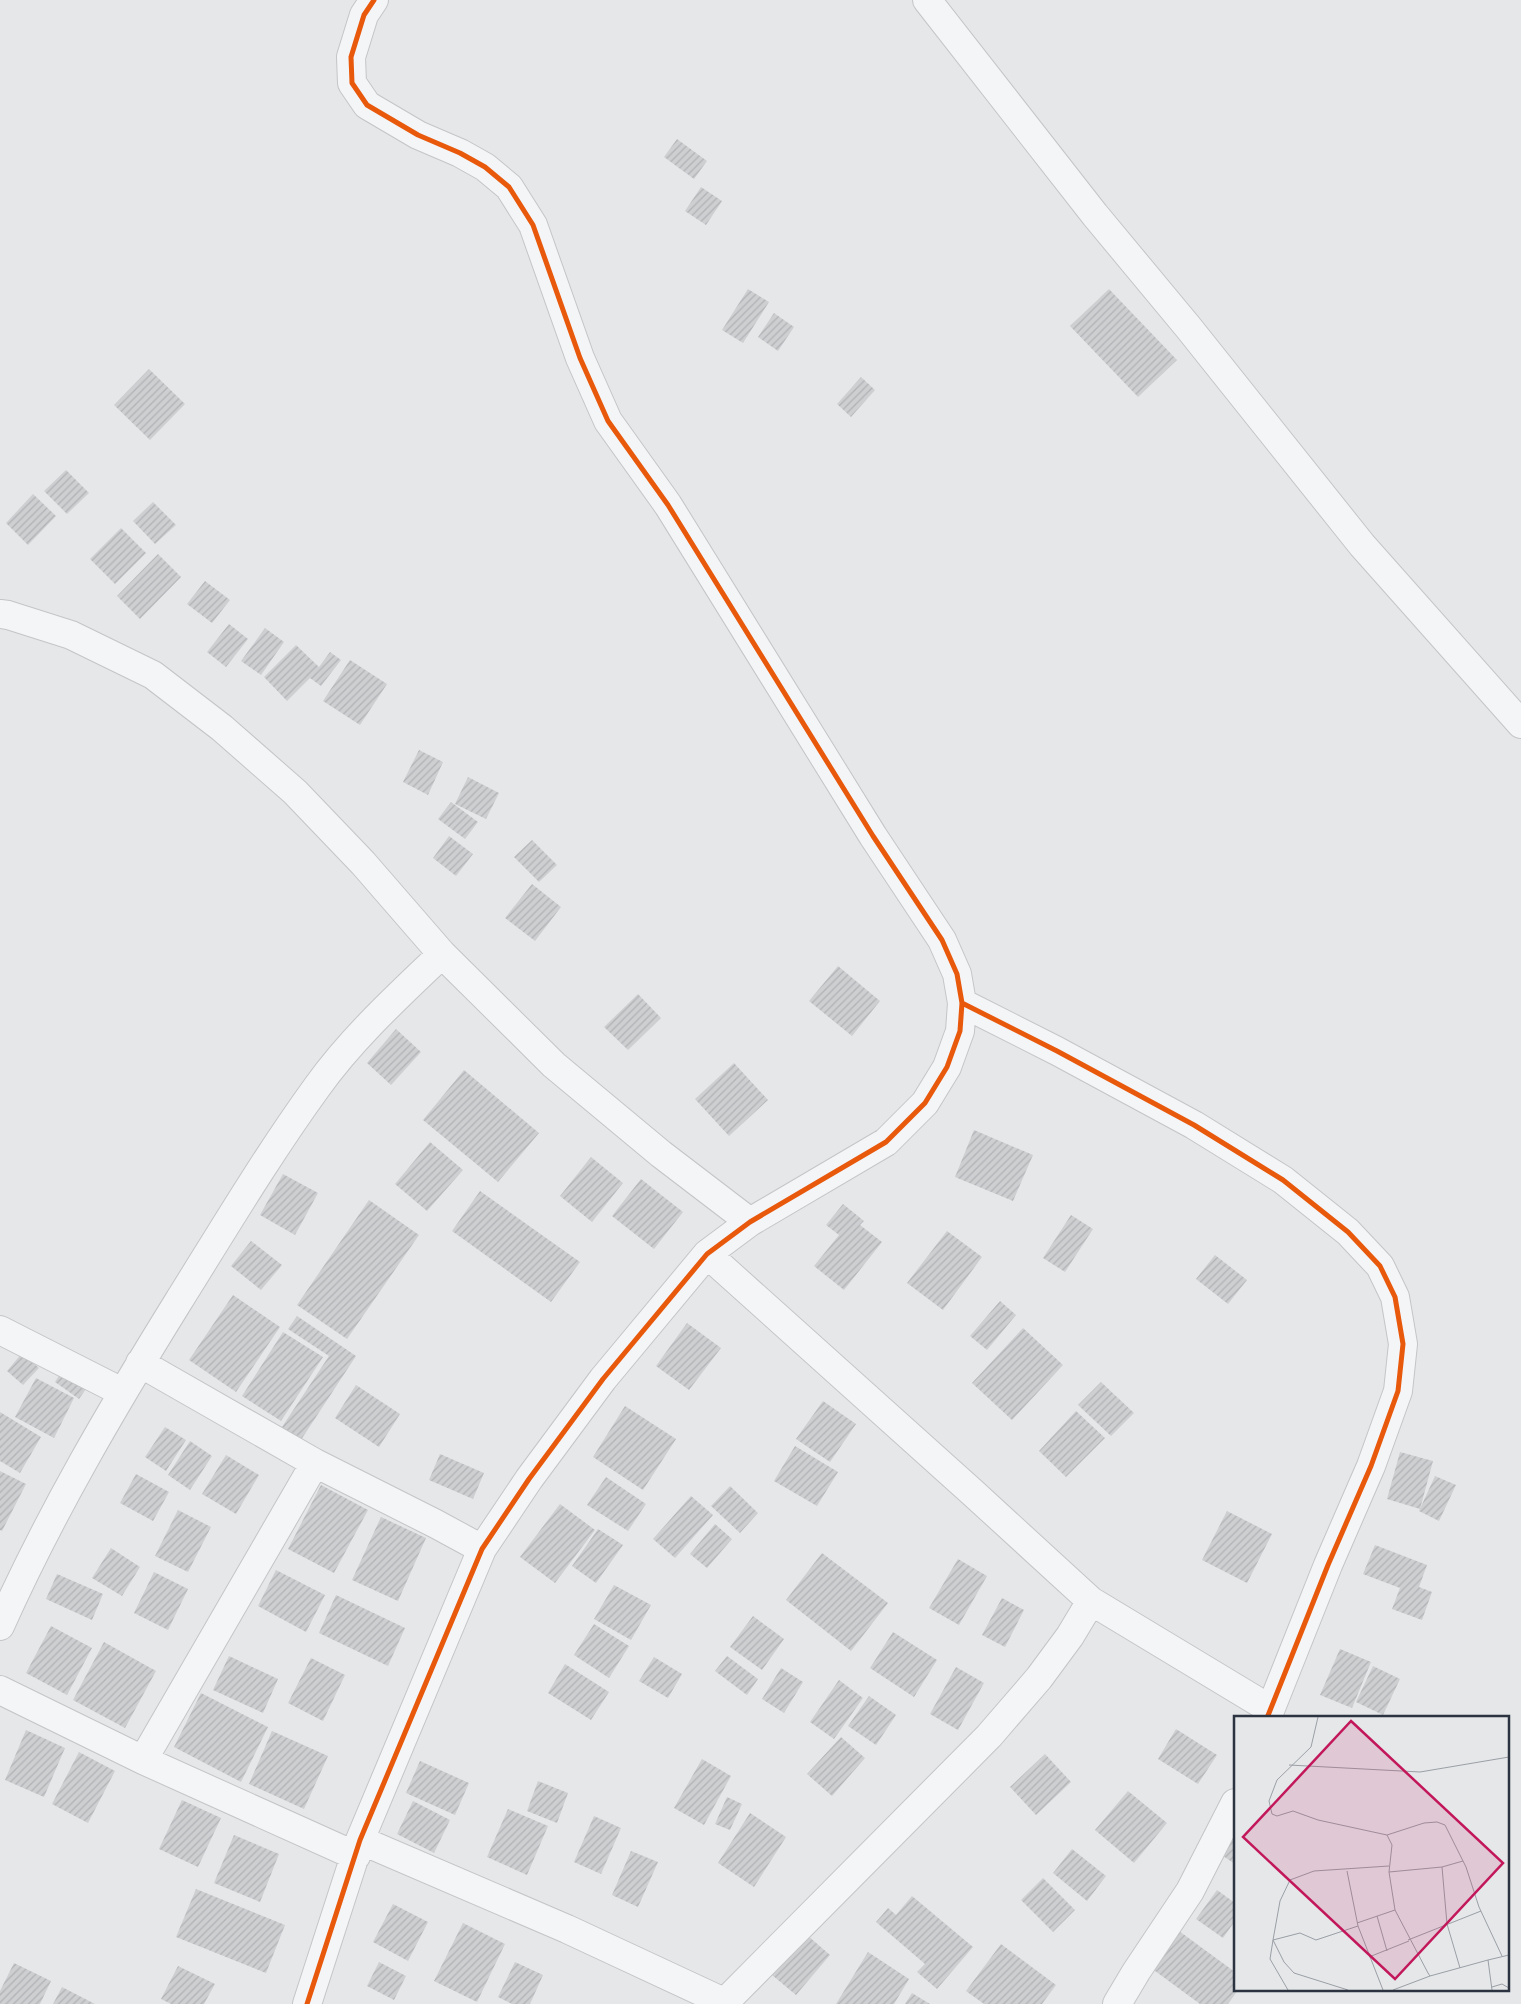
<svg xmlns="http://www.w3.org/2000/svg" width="1521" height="2004" font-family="'Fira Sans Condensed',sans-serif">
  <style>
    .building { fill: url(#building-hatch) }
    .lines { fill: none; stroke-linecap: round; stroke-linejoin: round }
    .minor-casing { stroke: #c3c5c7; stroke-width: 30 }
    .minor { stroke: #f4f5f6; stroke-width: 28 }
    .cycleway-casing { stroke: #f3f5f8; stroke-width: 8 }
    .cycleway { stroke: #e8590c; stroke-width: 5 }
    .inset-road { fill: none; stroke: #9b9fa6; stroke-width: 1 }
    .view { fill: #c2185b; fill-opacity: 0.15; stroke: #c2185b; stroke-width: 2.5 }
    .inset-edge { fill: none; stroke: #2c3442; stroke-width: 2.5 }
  </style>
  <defs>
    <pattern id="building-hatch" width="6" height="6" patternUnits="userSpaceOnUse" patternTransform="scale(1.25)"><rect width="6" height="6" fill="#cdcfd1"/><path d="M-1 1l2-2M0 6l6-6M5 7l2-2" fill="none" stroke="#b0b2b5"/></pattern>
  </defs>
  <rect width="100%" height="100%" fill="#e5e7e9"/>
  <path class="building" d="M 677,139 L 707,161 L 694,179 L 664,157 Z
    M 701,187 L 722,201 L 706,225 L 685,211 Z
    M 748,289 L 769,302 L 743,343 L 722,330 Z
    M 1109,289 L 1177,360 L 1138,397 L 1070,326 Z
    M 774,313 L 794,327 L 778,351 L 758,337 Z
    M 149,369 L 185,404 L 150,440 L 114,405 Z
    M 861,377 L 875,390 L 851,417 L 837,404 Z
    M 66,470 L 89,493 L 67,514 L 44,491 Z
    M 33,494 L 56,516 L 28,545 L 6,523 Z
    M 153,502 L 176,525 L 155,544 L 133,521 Z
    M 121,528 L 146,553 L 115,584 L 90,559 Z
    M 158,554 L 181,577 L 140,619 L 117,596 Z
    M 205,581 L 230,600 L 212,623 L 187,604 Z
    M 229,624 L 248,639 L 226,667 L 207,652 Z
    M 265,628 L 284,642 L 261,675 L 241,661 Z
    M 296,645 L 319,667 L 330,652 L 341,660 L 321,686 L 310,678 L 287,701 L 264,677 Z
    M 350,660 L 387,684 L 360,725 L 323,701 Z
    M 419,750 L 443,762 L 428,795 L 403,782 Z
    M 468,777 L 499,793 L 486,819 L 455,804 Z
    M 451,802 L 478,822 L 465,839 L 438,819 Z
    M 449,836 L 473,854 L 456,876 L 433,858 Z
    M 532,840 L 557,865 L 539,882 L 514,857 Z
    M 532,884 L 561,907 L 535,941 L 505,918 Z
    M 838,966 L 880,1001 L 852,1036 L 809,1001 Z
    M 638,994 L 661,1018 L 628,1050 L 604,1027 Z
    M 396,1029 L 421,1052 L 391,1085 L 367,1063 Z
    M 734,1063 L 768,1100 L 729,1136 L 695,1099 Z
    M 464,1070 L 539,1133 L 498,1182 L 423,1120 Z
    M 974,1130 L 1033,1155 L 1013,1201 L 955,1177 Z
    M 430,1142 L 463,1170 L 427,1211 L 395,1184 Z
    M 591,1157 L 623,1183 L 592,1222 L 560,1196 Z
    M 283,1174 L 318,1193 L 295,1235 L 260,1215 Z
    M 641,1179 L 683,1212 L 654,1249 L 612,1216 Z
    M 480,1191 L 580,1262 L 551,1302 L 452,1231 Z
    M 369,1200 L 419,1235 L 347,1339 L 297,1305 Z
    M 843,1204 L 864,1221 L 860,1225 L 882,1242 L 844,1290 L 814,1266 L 839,1235 L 826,1225 Z
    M 1071,1215 L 1093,1229 L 1065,1272 L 1043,1258 Z
    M 947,1231 L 982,1257 L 943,1310 L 907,1283 Z
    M 251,1241 L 282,1265 L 261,1290 L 231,1266 Z
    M 1215,1255 L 1247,1280 L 1228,1304 L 1196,1279 Z
    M 233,1295 L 280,1327 L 236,1392 L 189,1360 Z
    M 1000,1301 L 1016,1315 L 987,1350 L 970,1336 Z
    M 297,1316 L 356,1356 L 297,1446 L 278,1433 L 329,1356 L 288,1329 Z
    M 687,1323 L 721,1348 L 689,1390 L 656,1366 Z
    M 1023,1328 L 1063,1365 L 1012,1420 L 972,1383 Z
    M 283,1332 L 323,1357 L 281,1421 L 242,1396 Z
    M 22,1353 L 39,1368 L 23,1385 L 7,1371 Z
    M 65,1366 L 90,1383 L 79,1399 L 55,1382 Z
    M 36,1378 L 74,1398 L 54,1438 L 15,1417 Z
    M 1101,1382 L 1134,1413 L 1111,1436 L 1078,1405 Z
    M 356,1385 L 400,1414 L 379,1447 L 335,1418 Z
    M 823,1401 L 856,1424 L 830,1462 L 796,1439 Z
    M 625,1406 L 676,1439 L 643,1490 L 593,1457 Z
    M 1076,1411 L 1105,1438 L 1066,1477 L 1039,1451 Z
    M 0,1412 L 41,1437 L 20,1473 L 0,1461 Z
    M 165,1427 L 186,1440 L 166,1471 L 145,1457 Z
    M 190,1441 L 212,1456 L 190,1490 L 168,1475 Z
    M 795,1446 L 838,1472 L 817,1506 L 774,1481 Z
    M 1400,1452 L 1433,1461 L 1420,1509 L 1387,1499 Z
    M 440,1454 L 484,1473 L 473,1499 L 429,1480 Z
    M 226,1455 L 259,1475 L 236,1514 L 202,1494 Z
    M 0,1471 L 26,1484 L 2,1531 L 0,1530 Z
    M 136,1474 L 169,1492 L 153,1521 L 120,1503 Z
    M 1435,1476 L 1456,1485 L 1439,1521 L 1419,1511 Z
    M 606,1477 L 646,1504 L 628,1531 L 587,1505 Z
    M 321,1485 L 368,1510 L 334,1573 L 288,1549 Z
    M 730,1486 L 758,1513 L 740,1533 L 711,1506 Z
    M 691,1496 L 713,1515 L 675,1558 L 653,1539 Z
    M 560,1504 L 595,1530 L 555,1583 L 520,1557 Z
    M 178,1510 L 211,1527 L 188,1572 L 155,1556 Z
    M 1227,1511 L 1272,1534 L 1247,1583 L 1202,1560 Z
    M 381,1517 L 426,1538 L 398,1601 L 352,1580 Z
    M 715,1524 L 732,1539 L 707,1568 L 690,1554 Z
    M 598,1529 L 623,1545 L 596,1583 L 572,1566 Z
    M 1375,1545 L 1427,1565 L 1419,1587 L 1432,1592 L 1422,1620 L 1392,1609 L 1400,1588 L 1363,1574 Z
    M 111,1548 L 140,1567 L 122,1596 L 92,1578 Z
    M 822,1553 L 888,1603 L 851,1651 L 786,1600 Z
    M 958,1559 L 987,1576 L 959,1625 L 929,1608 Z
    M 276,1570 L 325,1595 L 306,1632 L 258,1606 Z
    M 154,1572 L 188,1589 L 168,1630 L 134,1613 Z
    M 57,1574 L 103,1594 L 92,1620 L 46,1599 Z
    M 614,1585 L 651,1605 L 631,1640 L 594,1619 Z
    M 336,1595 L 405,1628 L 388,1666 L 319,1633 Z
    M 1002,1598 L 1024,1610 L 1005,1647 L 982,1635 Z
    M 753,1616 L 784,1639 L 762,1670 L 730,1647 Z
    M 594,1624 L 629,1646 L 609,1678 L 574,1655 Z
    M 51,1626 L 92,1648 L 67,1695 L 26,1673 Z
    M 893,1632 L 937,1660 L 914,1697 L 870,1668 Z
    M 104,1642 L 156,1671 L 125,1728 L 73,1700 Z
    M 1340,1649 L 1371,1662 L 1352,1708 L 1320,1695 Z
    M 229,1656 L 278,1679 L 263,1713 L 213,1690 Z
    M 727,1656 L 758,1679 L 747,1695 L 715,1671 Z
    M 654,1657 L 682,1674 L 668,1698 L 639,1681 Z
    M 311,1658 L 345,1675 L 323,1721 L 288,1703 Z
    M 565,1664 L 609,1692 L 591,1720 L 548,1693 Z
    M 1373,1666 L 1400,1679 L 1383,1715 L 1356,1702 Z
    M 956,1667 L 984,1683 L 958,1730 L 930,1714 Z
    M 781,1668 L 803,1682 L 784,1713 L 762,1699 Z
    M 839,1680 L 863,1698 L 834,1739 L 810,1722 Z
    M 201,1693 L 268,1727 L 241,1782 L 174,1747 Z
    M 869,1696 L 896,1715 L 876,1745 L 848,1726 Z
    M 1176,1729 L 1217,1755 L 1198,1784 L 1158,1759 Z
    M 26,1730 L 65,1748 L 44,1797 L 5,1780 Z
    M 272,1731 L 328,1756 L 304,1809 L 249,1784 Z
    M 841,1737 L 865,1758 L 832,1796 L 807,1774 Z
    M 79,1752 L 115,1771 L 88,1823 L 52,1804 Z
    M 1045,1754 L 1071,1782 L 1036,1815 L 1010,1787 Z
    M 702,1759 L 731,1776 L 704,1825 L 674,1808 Z
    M 420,1761 L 469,1783 L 455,1815 L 406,1793 Z
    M 538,1781 L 568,1793 L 557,1823 L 527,1811 Z
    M 1128,1791 L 1167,1823 L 1134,1863 L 1095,1830 Z
    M 727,1797 L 742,1804 L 730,1830 L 715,1824 Z
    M 182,1800 L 221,1818 L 198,1867 L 159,1849 Z
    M 413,1801 L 450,1820 L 434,1853 L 397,1834 Z
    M 508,1809 L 548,1826 L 527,1875 L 487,1857 Z
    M 750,1813 L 786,1837 L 754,1887 L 718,1863 Z
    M 594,1816 L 621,1828 L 601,1874 L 574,1862 Z
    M 1235,1826 L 1235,1864 L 1217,1852 Z
    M 234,1835 L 279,1854 L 260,1902 L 214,1883 Z
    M 1072,1849 L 1106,1876 L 1087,1901 L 1053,1873 Z
    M 631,1851 L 658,1862 L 638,1907 L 612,1895 Z
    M 1043,1878 L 1075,1910 L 1053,1932 L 1021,1900 Z
    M 196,1889 L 285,1925 L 266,1973 L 176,1937 Z
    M 1217,1890 L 1235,1903 L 1235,1921 L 1223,1938 L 1196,1919 Z
    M 912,1896 L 973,1947 L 937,1989 L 917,1972 L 925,1964 L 876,1922 L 888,1908 L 896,1915 Z
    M 393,1904 L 428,1922 L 408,1961 L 373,1942 Z
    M 463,1923 L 505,1944 L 477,2002 L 434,1981 Z
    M 1179,1931 L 1235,1972 L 1235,1990 L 1238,1990 L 1228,2004 L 1200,2004 L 1151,1968 Z
    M 807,1935 L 830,1955 L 796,1995 L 772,1975 Z
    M 1001,1944 L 1056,1985 L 1042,2004 L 984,2004 L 966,1991 Z
    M 868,1952 L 909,1979 L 894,2004 L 836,2004 Z
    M 379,1962 L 406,1976 L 394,2000 L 367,1986 Z
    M 515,1962 L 543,1975 L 530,2004 L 512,2004 L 498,1997 Z
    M 14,1963 L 51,1981 L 40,2004 L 0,2004 L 0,1991 Z
    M 178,1966 L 215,1984 L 204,2004 L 171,2004 L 161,1999 Z
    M 62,1987 L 95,2004 L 53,2004 Z
    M 912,1993 L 930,2004 L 905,2004 Z"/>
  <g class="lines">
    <defs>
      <path id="minor" d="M 927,0 L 1095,215 L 1188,327 L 1362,545 L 1521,724
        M 0,614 L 8,615 L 71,635 L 153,675 L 222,728 L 295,792 L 363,863 L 442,954 L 554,1065 L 661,1154 L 750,1222
        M 962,1003 L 1057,1051 L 1194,1125 L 1283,1180 L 1348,1232 L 1380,1266 L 1395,1297 L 1403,1344 L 1398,1391 L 1371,1466 L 1328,1565 L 1267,1718
        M 707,1254 L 972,1492 L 1091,1601 L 1270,1709
        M 0,1330 L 122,1392
        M 140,1363 L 315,1463 L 436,1524 L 482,1549
        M 0,1626 C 50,1514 113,1407 178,1302 C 223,1230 267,1156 317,1087 C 352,1038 398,996 442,954
        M 0,1690 L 143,1760 L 356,1856
        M 143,1760 L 315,1463
        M 360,1840 L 567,1929 L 728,2004
        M 307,2004 L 360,1840 L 482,1549 L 529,1479 L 603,1379 L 707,1254 L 750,1222 L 886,1142 L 925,1103 L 947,1067 L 960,1031 L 962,1003 L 957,974 L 942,940 L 873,836 L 668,505 L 608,421 L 580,358 L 533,225 L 509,187 L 485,167 L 460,153 L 418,135 L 367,105 L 352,83 L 351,57 L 364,15 L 374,0
        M 723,2004 L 989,1736 L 1039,1678 L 1070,1636 L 1091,1601
        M 1117,2004 L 1136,1972 L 1190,1891 L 1235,1803"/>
    </defs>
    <use href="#minor" class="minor-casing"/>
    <use href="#minor" class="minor"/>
    <defs>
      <path id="cycleway" d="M 962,1003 L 1057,1051 L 1194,1125 L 1283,1180 L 1348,1232 L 1380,1266 L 1395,1297 L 1403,1344 L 1398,1391 L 1371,1466 L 1328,1565 L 1267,1718
        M 307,2004 L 360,1840 L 482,1549 L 529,1479 L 603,1379 L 707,1254 L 750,1222 L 886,1142 L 925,1103 L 947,1067 L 960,1031 L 962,1003 L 957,974 L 942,940 L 873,836 L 668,505 L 608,421 L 580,358 L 533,225 L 509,187 L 485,167 L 460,153 L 418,135 L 367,105 L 352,83 L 351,57 L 364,15 L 374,0"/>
    </defs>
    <use href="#cycleway" class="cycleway-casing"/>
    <use href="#cycleway" class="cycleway"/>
  </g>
  <g transform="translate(1234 1716)">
    <rect width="275" height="275" fill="#e5e7e9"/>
    <path class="inset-road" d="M 84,1 L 77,31 L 43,64 L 35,85 L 38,98 L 43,100 L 59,95 L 84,104 L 153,119 L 158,129 L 155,156 L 161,194 L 194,257 L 196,260 L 254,244 L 258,274M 55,49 L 186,56 L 275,41M 153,119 L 190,107 L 203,106 L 211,109 L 232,151 L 245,191 L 268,240M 208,151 L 213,208 L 226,252M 113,155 L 124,210 L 149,274M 155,156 L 208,151 L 229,145M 143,200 L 153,235M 123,207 L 161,194M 124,210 L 82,224 L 66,217 L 39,224 L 46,185 L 56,164 L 80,155 L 155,150M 174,224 L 247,195M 135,241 L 175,225M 254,244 L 275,239M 258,271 L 268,268 L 275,272M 54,274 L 36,243 L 39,224 L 50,246 L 60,257 L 114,274M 159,274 L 196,260"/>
    <path class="view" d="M 117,5 L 269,147 L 161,263 L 9,121 Z"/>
    <rect width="275" height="275" class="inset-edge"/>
  </g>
</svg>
